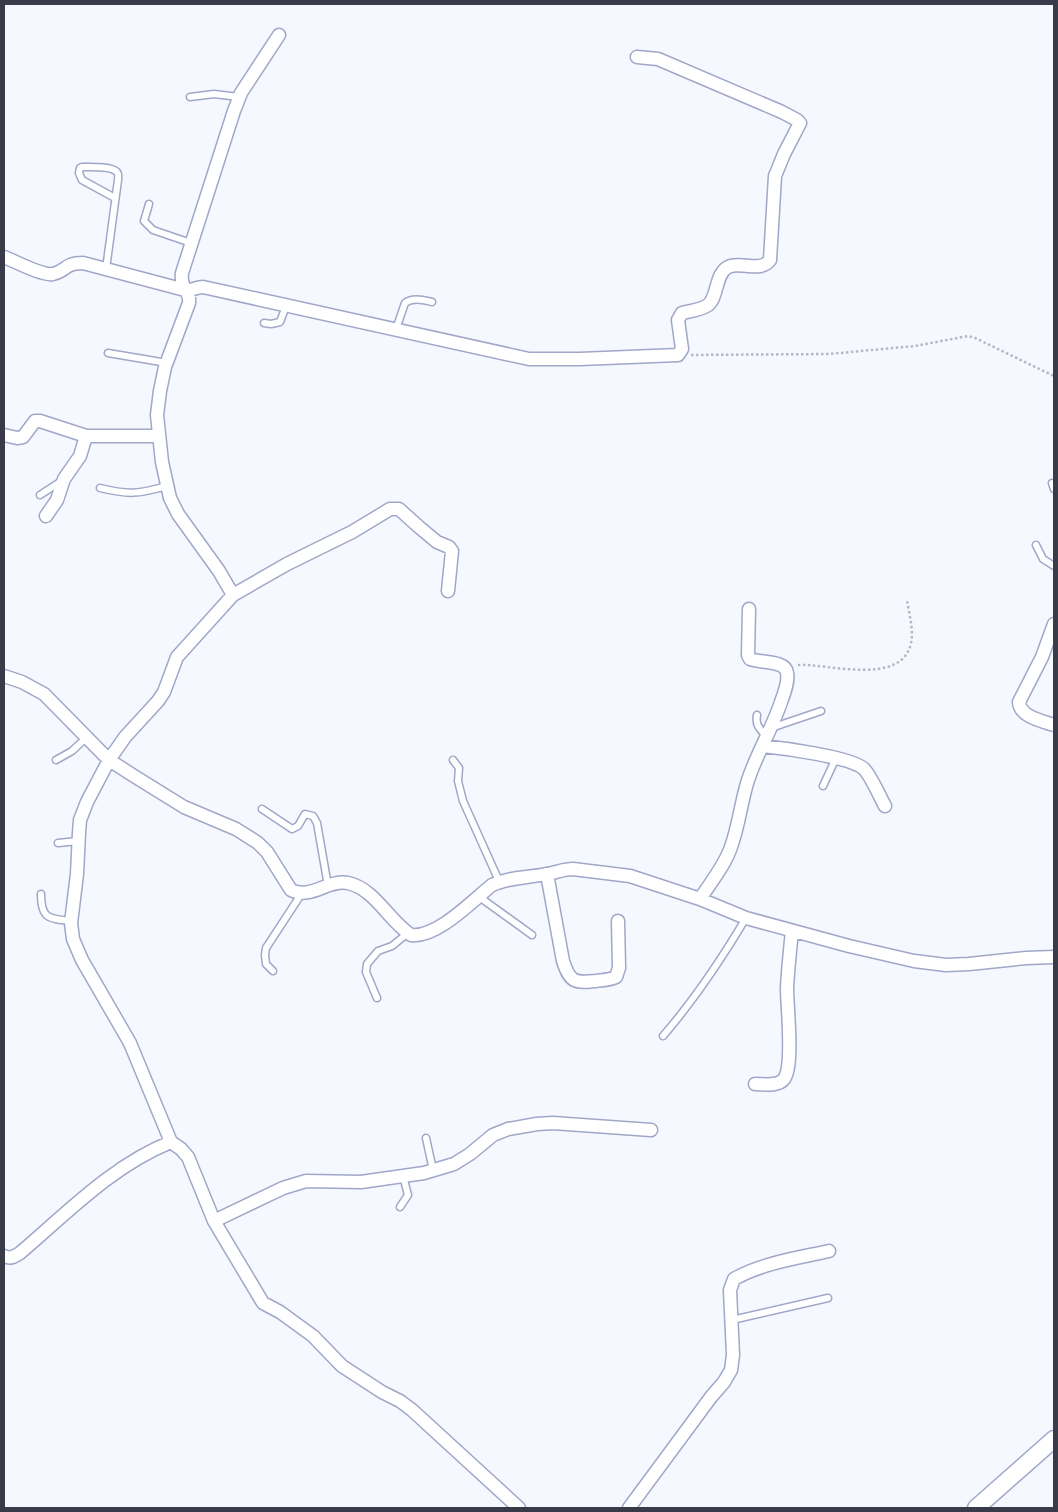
<svg xmlns="http://www.w3.org/2000/svg" width="1058" height="1512" font-family="Quicksand,sans-serif">
  <style>
    .lines { fill: none; stroke-linecap: round; stroke-linejoin: round }
    .service-casing { stroke: #a0a7c8; stroke-width: 9 }
    .minor-casing { stroke: #a0a7c8; stroke-width: 15 }
    .tertiary-casing { stroke: #a0a7c8; stroke-width: 19 }
    .path { stroke: #b6b8c1; stroke-width: 2.5; stroke-dasharray: 2.5 2.5; stroke-linecap: butt }
    .service { stroke: #fff; stroke-width: 6 }
    .minor { stroke: #fff; stroke-width: 12 }
    .tertiary { stroke: #fff; stroke-width: 16 }
  </style>
  <rect width="100%" height="100%" fill="#f6f8ff"/>
  <g class="lines">
    <defs>
      <path id="service" d="M 190,97 L 214,94 L 239,97
        M 149,204 L 144,221 L 153,230 L 191,243
        M 106,269 L 118,180 C 118,178 119,174 117,172 C 112,166 90,167 82,167 L 80,168 L 79,173 L 82,180 L 115,198
        M 264,323 L 271,324 L 280,322 L 286,306
        M 396,329 L 405,303 C 413,297 423,300 432,302
        M 108,353 L 167,363
        M 1052,483 L 1054,489
        M 100,488 C 129,495 138,494 167,486
        M 40,495 L 63,480
        M 1036,545 L 1043,559 L 1054,566
        M 757,715 C 755,725 760,729 766,736
        M 771,728 L 821,711
        M 56,760 L 72,751 L 86,738
        M 453,760 L 459,768 L 458,781 L 463,801 L 499,881
        M 823,786 L 836,758
        M 262,809 L 292,829 L 298,826 L 305,814 L 313,816 L 317,823 L 328,886
        M 58,843 L 78,841
        M 41,894 C 41,918 48,919 71,921
        M 478,896 L 532,935
        M 273,971 L 266,964 L 265,955 L 266,948 L 302,893
        M 377,998 L 366,972 L 367,964 L 378,951 L 392,946 L 408,933
        M 663,1036 C 695,999 721,960 746,918
        M 426,1138 L 433,1170
        M 400,1207 L 408,1195 L 403,1176
        M 732,1320 L 828,1298"/>
      <path id="minor" d="M 4,257 C 15,261 42,276 53,274 C 67,271 64,263 83,263 L 185,290 C 192,291 196,287 203,287 L 529,359 L 580,359 L 678,355 L 682,349 L 678,320 L 682,313 C 690,311 701,310 708,305 C 718,297 715,274 728,267 C 741,261 760,273 770,260 L 775,176 L 784,154 L 800,123 L 797,120 L 782,112 L 658,59 L 637,57
        M 4,435 L 17,438 L 23,437 L 35,421 L 40,421 L 86,436 L 159,436
        M 46,516 L 57,500 L 64,479 L 80,456 L 86,436
        M 233,595 L 287,564 L 352,532 L 390,509 L 399,509 L 419,527 L 437,542 L 449,547 L 452,551 L 448,591
        M 1054,624 L 1042,657 L 1019,702 C 1020,717 1042,721 1054,725
        M 4,676 L 22,682 L 44,694 L 109,760 L 134,776 L 184,807 L 236,829 L 258,843 L 267,852 L 291,890 C 311,900 328,879 348,883 C 375,889 389,921 411,935 C 437,938 472,901 492,885 C 509,877 527,878 546,874 C 555,873 563,869 573,869 L 630,876 L 700,899 L 746,918 L 849,946 L 914,961 L 946,965 L 969,964 L 1026,958 L 1054,957
        M 762,746 C 782,748 852,757 864,769 C 871,776 880,797 885,806
        M 547,874 L 563,961 C 570,983 575,983 596,981 C 603,980 610,980 616,977 L 619,968 L 618,921
        M 700,899 C 711,882 725,865 731,847 C 739,825 741,802 748,780 C 757,753 772,729 781,702 C 784,694 789,681 787,673 C 786,660 760,663 750,659 L 748,655 L 749,609
        M 755,1084 C 763,1084 778,1087 784,1079 C 794,1066 787,1007 787,988 C 788,969 790,950 792,931
        M 171,1142 L 130,1043 L 82,960 L 73,939 L 71,923 L 77,874 L 79,833 L 80,820 L 87,802 L 109,760 L 125,737 L 158,701 L 164,692 L 177,657 L 233,595 L 219,571 L 178,514 L 170,498 L 162,462 L 157,415 L 160,391 L 165,367 L 189,303 C 191,291 180,289 182,273 L 234,111 L 241,93 L 279,35
        M 214,1221 L 283,1188 L 306,1181 L 361,1182 L 424,1173 L 454,1164 L 470,1154 L 493,1135 L 508,1129 L 537,1124 L 553,1123 L 651,1130
        M 4,1256 C 10,1259 14,1257 20,1253 C 67,1213 113,1165 171,1142 L 181,1149 L 188,1157 L 214,1221 L 263,1303 L 280,1312 L 313,1336 L 342,1366 L 382,1392 L 400,1401 L 412,1410 L 519,1508
        M 629,1508 L 711,1397 L 724,1382 L 731,1370 L 733,1355 L 730,1290 L 734,1279 C 762,1263 798,1258 829,1251"/>
      <path id="tertiary" d="M 976,1508 L 1054,1439"/>
    </defs>
    <use href="#service" class="service-casing"/>
    <use href="#minor" class="minor-casing"/>
    <use href="#tertiary" class="tertiary-casing"/>
    <path class="path" d="M 691,355 L 829,354 L 915,346 L 968,336 L 975,338 L 1054,376
      M 798,665 C 826,663 902,687 911,643 C 914,630 909,614 907,600"/>
    <use href="#service" class="service"/>
    <use href="#minor" class="minor"/>
    <use href="#tertiary" class="tertiary"/>
  </g>
  <rect width="1058" height="1512" fill="none" stroke="#393b49" stroke-width="10"/>
</svg>
